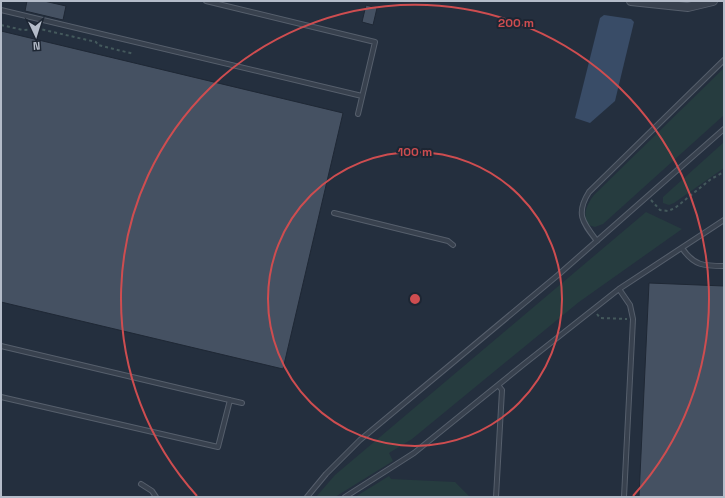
<svg xmlns="http://www.w3.org/2000/svg" width="725" height="498" font-family="'Space Grotesk',sans-serif">
  <style>
    .green { fill: #263c3f }
    .water { fill: #394c67 }
    .building { fill: #455162; stroke: #1f2835 }
    .lines { fill: none; stroke-linecap: round; stroke-linejoin: round }
    .service-casing { stroke: #565f6c; stroke-width: 6 }
    .minor-casing { stroke: #565f6c; stroke-width: 10 }
    .path { stroke: #44595c; stroke-width: 2; stroke-dasharray: 3 3; stroke-linecap: butt }
    .service { stroke: #38414e; stroke-width: 4 }
    .minor { stroke: #38414e; stroke-width: 8 }
    .ring { fill: none; stroke: #ce4d50; stroke-width: 2 }
    .centre { fill: #ce4d50; stroke: #1d2633; stroke-width: 2 }
    .ring-label { font-size: 12px; text-anchor: middle; font-weight: bold; fill: #ce4d50; stroke: #1d2633; stroke-width: 4; stroke-linejoin: round; paint-order: stroke }
  </style>
  <rect width="100%" height="100%" fill="#242f3e"/>
  <path class="green" d="M 724,68 L 724,115 L 603,224 L 595,227 L 588,225 C 582,215 587,204 594,195 Z
    M 724,142 L 724,168 L 674,203 L 669,205 L 663,203 L 663,197 Z
    M 646,212 L 682,229 L 579,302 L 412,439 L 389,453 L 393,461 L 335,497 L 316,497 L 335,475 Z
    M 389,476 L 391,479 L 455,482 L 470,497 L 355,497 Z"/>
  <path class="water" d="M 604,15 L 631,19 L 634,22 L 615,101 L 590,123 L 575,118 L 600,18 Z"/>
  <path class="building" d="M 27,1 L 44,1 L 66,6 L 63,20 L 25,11 Z
    M 366,5 L 377,8 L 373,25 L 362,22 Z
    M 1,31 L 343,113 L 283,369 L 1,302 Z
    M 649,283 L 724,286 L 724,497 L 639,497 Z"/>
  <g class="lines">
    <defs>
      <path id="service" d="M 206,1 L 375,42 L 358,114
        M 1,10 L 362,96
        M 334,213 L 448,241 L 453,245
        M 597,241 C 583,223 575,214 589,192 L 724,60
        M 682,248 C 694,266 704,266 724,266
        M 619,289 L 630,305 L 633,319 L 624,497
        M 1,346 L 242,403
        M 1,397 L 218,447 L 230,400
        M 141,484 L 152,491 L 156,497
        M 307,497 L 326,474 L 360,440 L 558,275 L 724,129
        M 345,497 L 414,453 L 524,364 L 619,289 L 724,220
        M 496,497 L 502,390 L 498,385"/>
      <path id="minor" d="M 631,1 L 688,7 L 713,1"/>
    </defs>
    <use href="#service" class="service-casing"/>
    <use href="#minor" class="minor-casing"/>
    <path class="path" d="M 1,25 L 23,30 L 40,29 L 96,42 L 98,45 L 134,54
      M 651,200 L 660,210 L 668,211 L 675,208 L 711,179 L 724,172
      M 597,314 L 600,318 L 627,319"/>
    <use href="#service" class="service"/>
    <use href="#minor" class="minor"/>
  </g>
  <g class="ring">
    <circle cx="415" cy="299" r="147"/>
    <path d="M197 496A294 294 0 1 1 633 496"/>
  </g>
  <circle cx="415" cy="299" r="6" class="centre"/>
  <g class="ring-label">
    <text x="516" y="27">200 m</text>
    <text x="415" y="156">100 m</text>
  </g>
  <rect width="725" height="498" fill="none" stroke="#b4bcc9" stroke-width="4"/>
  <g transform="translate(36 36) rotate(176)" stroke="#1d2633" stroke-width="3" paint-order="stroke">
  <path d="M0-3L7 15L0 10L-7 15Z" fill="#b4bcc9"/>
  <text y="-6" font-size="11" font-weight="bold" text-anchor="middle" fill="#b4bcc9">N</text>
  </g>
</svg>
